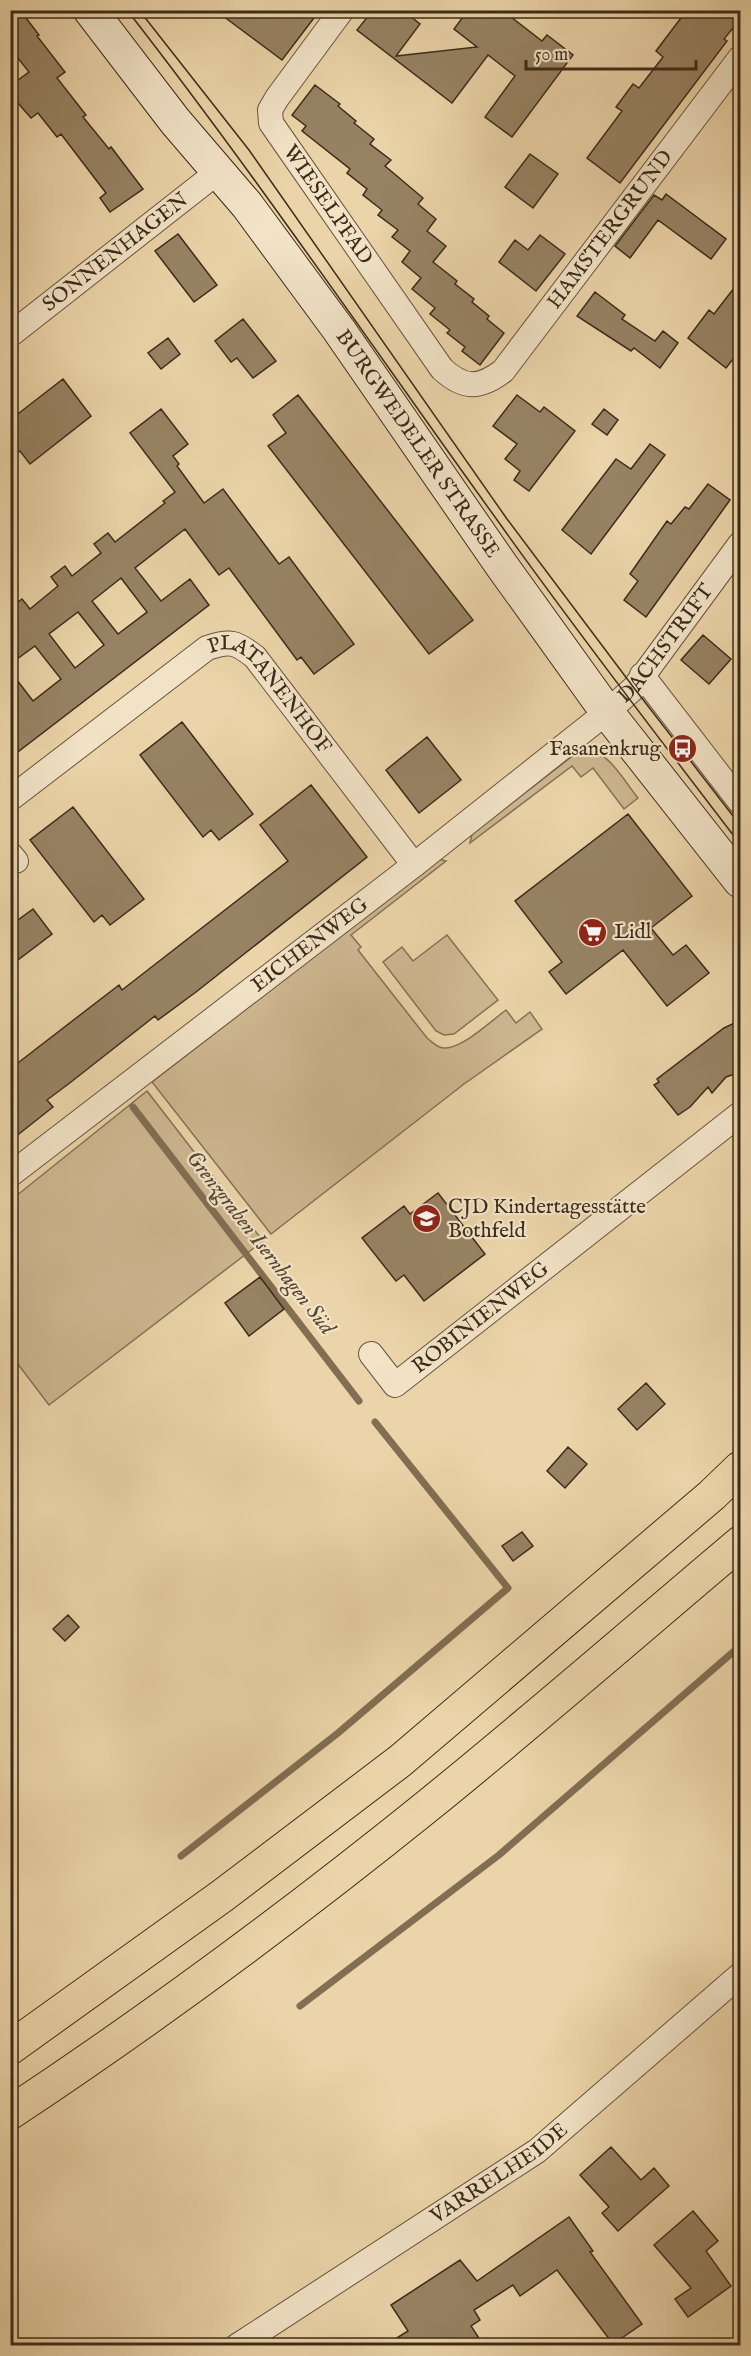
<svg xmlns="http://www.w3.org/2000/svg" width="751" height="2356" font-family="'IM FELL English',serif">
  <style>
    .green { fill: #cdb791; stroke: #847155; stroke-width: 1.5 }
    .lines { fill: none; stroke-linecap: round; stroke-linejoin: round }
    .stream { stroke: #826e52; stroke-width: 7 }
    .building { fill: #978364; stroke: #3c2b19; stroke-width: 1.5; fill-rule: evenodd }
    .minor-casing { stroke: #68553d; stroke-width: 26 }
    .secondary-casing { stroke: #3c2b19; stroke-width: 35 }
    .motorway-casing { stroke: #3c2b19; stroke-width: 35 }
    .minor { stroke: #f2e3c7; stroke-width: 24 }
    .secondary { stroke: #f2e3c7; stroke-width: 33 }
    .motorway { stroke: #ebd4a9; stroke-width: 33 }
    .tram { stroke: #3c2b19; stroke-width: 1.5 }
    .labels { text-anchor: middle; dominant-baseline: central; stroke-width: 4.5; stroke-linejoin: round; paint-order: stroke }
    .street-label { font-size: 21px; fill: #3c2b19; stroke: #f2e3c7 }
    .poi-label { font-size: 21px; fill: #3c2b19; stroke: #f2e3c7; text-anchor: start }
    .water-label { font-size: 22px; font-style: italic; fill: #594731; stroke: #f2e3c7 }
  </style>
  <rect width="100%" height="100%" fill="#ebd4a9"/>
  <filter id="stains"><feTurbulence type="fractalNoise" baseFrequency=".00333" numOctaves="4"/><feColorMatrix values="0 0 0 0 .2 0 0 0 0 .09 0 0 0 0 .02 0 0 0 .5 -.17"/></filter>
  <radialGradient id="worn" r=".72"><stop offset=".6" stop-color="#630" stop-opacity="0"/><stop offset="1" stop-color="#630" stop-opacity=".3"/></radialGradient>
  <path class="green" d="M 584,747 C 610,753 622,778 638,798 L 624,809 L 593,768 L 581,777 L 572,766 L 470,843 L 472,834 Z
    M 439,859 L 446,861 L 351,935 L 361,947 L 358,950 L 427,1038 C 432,1042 437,1048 444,1048 C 462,1049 491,1021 506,1010 L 516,1023 L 530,1012 L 542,1029 L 464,1084 L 271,1234 L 152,1082 Z
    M 447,935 L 498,1000 L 454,1034 L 444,1035 L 436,1031 L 383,962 L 402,947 L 413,961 Z
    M 147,1091 L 263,1241 L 49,1405 L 11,1355 L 11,1200 Z"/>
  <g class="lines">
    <path class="stream" d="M 133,1107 L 359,1401
      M 181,1856 L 338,1733 L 508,1588 L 375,1422
      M 300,2006 L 499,1855 L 740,1646"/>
  </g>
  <path class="building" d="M 10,10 L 20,10 L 39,35 L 37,36 L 65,72 L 57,78 L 86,115 L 83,117 L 109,149 L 111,147 L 143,189 L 110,212 L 100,198 L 106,193 L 61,134 L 57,137 L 38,113 L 31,118 L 10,94 L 10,86 L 29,72 L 10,48 Z
    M 215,10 L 320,10 L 282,60 Z
    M 373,10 L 402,10 L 420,24 L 396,56 L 477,47 L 454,29 L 468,10 L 502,10 L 542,41 L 547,35 L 573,55 L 512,137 L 485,117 L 515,76 L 488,55 L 452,103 L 357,30 Z
    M 687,10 L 741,10 L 741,18 L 724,39 L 727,41 L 620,183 L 587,158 L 622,111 L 616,107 L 633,84 L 639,88 L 663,57 L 656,51 Z
    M 315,85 L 340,104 L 338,106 L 356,121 L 354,123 L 374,139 L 370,144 L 391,160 L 385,166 L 423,198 L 418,204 L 436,219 L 427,231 L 446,246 L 433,262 L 457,281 L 455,284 L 474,299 L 472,302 L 489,316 L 487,319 L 504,333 L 480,365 L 462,351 L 465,347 L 447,333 L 450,330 L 430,314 L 435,308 L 412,289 L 421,278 L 402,262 L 410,251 L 392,237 L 398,230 L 378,215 L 382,210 L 363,195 L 367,189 L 347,173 L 350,169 L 302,131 L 306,126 L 292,115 Z
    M 530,154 L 558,174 L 533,208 L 505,187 Z
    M 666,194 L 726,239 L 711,259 L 658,220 L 630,258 L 615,246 L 654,195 L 662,200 Z
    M 178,234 L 217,285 L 194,302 L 155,251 Z
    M 540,235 L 565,254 L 536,291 L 499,262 L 515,240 L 528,250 Z
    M 741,279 L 741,349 L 726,368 L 688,338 L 709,310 L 714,314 Z
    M 595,292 L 625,315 L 622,319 L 655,341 L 663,331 L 678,343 L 660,368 L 634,348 L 631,351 L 577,316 Z
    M 243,319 L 276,361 L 253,378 L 237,358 L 231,362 L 215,341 Z
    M 168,338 L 180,354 L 161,369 L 148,353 Z
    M 63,379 L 91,416 L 30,464 L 20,451 L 10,458 L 10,420 Z
    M 298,395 L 473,620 L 429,654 L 268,446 L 286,433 L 273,415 Z
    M 517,395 L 540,412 L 544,407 L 575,431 L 529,491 L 514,480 L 520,471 L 505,459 L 517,444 L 493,426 Z
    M 161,409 L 188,444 L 173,456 L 179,464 L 177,466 L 204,503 L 223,489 L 279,564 L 289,557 L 354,644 L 314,674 L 301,657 L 297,660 L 229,568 L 219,575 L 185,529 L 135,568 L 161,601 L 190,579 L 209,605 L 10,758 L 10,718 L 18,712 L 10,702 L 10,671 L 33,701 L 61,679 L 35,646 L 10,664 L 10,608 L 22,599 L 30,609 L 58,586 L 51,577 L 65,566 L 72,576 L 101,553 L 94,544 L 108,533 L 115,542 L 165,503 L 163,501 L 175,492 L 130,433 ZM 121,578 L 147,612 L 118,634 L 92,601 ZM 78,612 L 104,645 L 75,668 L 49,634 Z
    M 604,409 L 618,420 L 607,435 L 592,424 Z
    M 650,444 L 665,455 L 591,554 L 562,530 L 616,459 L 631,469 Z
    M 708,484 L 730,500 L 646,617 L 624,600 L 638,581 L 630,574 L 667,521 L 671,524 L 685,507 L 689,509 Z
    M 703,635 L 731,659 L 709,684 L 681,660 Z
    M 182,722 L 253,814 L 219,840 L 211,830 L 203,837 L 140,755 Z
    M 427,737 L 461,780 L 419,813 L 386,770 Z
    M 311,785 L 367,857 L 196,992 L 158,1020 L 155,1016 L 71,1082 L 47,1100 L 53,1107 L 10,1141 L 10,1069 L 119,985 L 122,990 L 288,861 L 260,825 Z
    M 73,807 L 144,899 L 110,925 L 102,915 L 94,922 L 30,840 Z
    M 628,814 L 692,896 L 651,928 L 673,955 L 686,945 L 709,973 L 667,1006 L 623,950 L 566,994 L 549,972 L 562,962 L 515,901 Z
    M 33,909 L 52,934 L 10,966 L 10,926 Z
    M 741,1020 L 741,1072 L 726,1077 L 712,1093 L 708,1087 L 690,1107 L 678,1115 L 654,1085 L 659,1082 L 657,1079 L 724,1028 Z
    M 438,1193 L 485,1254 L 424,1301 L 404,1275 L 396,1281 L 362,1238 L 404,1206 L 410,1214 Z
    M 260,1277 L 284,1309 L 249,1336 L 225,1303 Z
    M 646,1383 L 665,1404 L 637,1430 L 618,1409 Z
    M 568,1447 L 587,1464 L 565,1488 L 547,1471 Z
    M 522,1532 L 533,1546 L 513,1561 L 502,1546 Z
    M 68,1615 L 79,1627 L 65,1641 L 53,1629 Z
    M 611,2147 L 641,2180 L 654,2168 L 669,2186 L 618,2231 L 602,2213 L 609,2207 L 580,2175 Z
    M 693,2211 L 718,2241 L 706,2251 L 731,2286 L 688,2317 L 675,2299 L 691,2288 L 654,2245 Z
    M 569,2217 L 593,2251 L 590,2252 L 642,2324 L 613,2344 L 557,2270 L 520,2296 L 513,2285 L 474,2310 L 480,2320 L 471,2326 L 484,2346 L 384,2346 L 408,2331 L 391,2305 L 460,2260 L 477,2281 Z"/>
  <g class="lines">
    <defs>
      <g id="minor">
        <path id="s1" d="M 342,10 L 277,98 L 270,110 L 271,123 L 442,369 C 464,389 479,389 503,371 L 740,58"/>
        <path id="s2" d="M 10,335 L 219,171"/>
        <path d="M 642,675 L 740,802"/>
        <path id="s3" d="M 10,799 L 207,648 C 230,640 236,642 255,657 L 414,865"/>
        <path d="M 10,854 L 16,861"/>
        <path id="s4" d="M 10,1175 L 414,865 L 607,712 L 634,688 L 740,544"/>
        <path id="s5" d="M 371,1354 L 395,1385 L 740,1114"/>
        <path id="s6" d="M 237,2346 L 537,2151 L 740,1975"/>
      </g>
      <g id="secondary">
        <path id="s7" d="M 90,10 L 175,121 L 247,205 L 339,330 L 502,566 L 607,712 L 740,881"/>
      </g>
      <path id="motorway" d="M 10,2048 L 222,1896 L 400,1761 L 712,1495 L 740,1468
        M 10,2113 C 155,2017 295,1913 430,1804 C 535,1719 637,1630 740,1543"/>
    </defs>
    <use href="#minor" class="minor-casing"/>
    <use href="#secondary" class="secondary-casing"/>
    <use href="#motorway" class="motorway-casing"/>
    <use href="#minor" class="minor"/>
    <use href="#secondary" class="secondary"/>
    <use href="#motorway" class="motorway"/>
    <path class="tram" d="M 127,10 C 257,177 376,352 500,524 C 577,632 659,738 740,844
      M 139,10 L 249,150 L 507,519 L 634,688 L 740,825"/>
  </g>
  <defs>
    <symbol id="bus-disc" viewBox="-11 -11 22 22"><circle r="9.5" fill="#8f2418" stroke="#f2e3c7"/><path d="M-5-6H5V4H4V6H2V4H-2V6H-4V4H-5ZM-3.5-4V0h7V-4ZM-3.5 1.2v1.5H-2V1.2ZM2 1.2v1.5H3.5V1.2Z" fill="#fff"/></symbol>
    <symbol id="supermarket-disc" viewBox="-11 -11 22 22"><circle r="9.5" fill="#8f2418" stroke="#f2e3c7"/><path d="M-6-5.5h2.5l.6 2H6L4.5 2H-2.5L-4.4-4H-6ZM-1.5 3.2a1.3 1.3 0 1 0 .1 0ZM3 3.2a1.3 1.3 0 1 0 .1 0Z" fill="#fff"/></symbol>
    <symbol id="school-disc" viewBox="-11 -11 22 22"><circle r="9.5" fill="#8f2418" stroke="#f2e3c7"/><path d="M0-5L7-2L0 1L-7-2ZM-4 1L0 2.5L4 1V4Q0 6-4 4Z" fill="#fff"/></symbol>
  </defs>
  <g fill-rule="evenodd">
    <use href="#bus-disc" x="666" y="732" width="33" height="33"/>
    <use href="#supermarket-disc" x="576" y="916" width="33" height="33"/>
    <use href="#school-disc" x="410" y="1202" width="33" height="33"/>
  </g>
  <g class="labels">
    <g class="street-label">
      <text stroke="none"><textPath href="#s1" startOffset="236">WIESELPFAD</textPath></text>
      <text stroke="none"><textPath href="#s1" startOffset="682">HAMSTERGRUND</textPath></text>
      <text stroke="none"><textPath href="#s2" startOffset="134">SONNENHAGEN</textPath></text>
      <text stroke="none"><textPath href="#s7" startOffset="544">BURGWEDELER STRASSE</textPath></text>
      <text stroke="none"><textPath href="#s4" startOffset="846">DACHSTRIFT</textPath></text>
      <text stroke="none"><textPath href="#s3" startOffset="334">PLATANENHOF</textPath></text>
      <text stroke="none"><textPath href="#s4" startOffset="378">EICHENWEG</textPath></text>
      <text stroke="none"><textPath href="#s5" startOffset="148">ROBINIENWEG</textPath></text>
      <text stroke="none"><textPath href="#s6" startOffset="314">VARRELHEIDE</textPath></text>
    </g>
    <g class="poi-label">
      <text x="661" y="749" text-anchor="end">Fasanenkrug</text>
      <text x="614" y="932">Lidl</text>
      <text x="448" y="1207">CJD Kindertagesstätte<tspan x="448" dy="24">Bothfeld</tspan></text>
    </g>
    <g class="water-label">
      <text transform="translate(260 1243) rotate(52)">Grenzgraben Isernhagen Süd</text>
    </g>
  </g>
  <rect width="751" height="2356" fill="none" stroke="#ebd4a9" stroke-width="36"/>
  <rect x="12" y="12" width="727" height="2332" fill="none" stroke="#3c2b19" stroke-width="3"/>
  <rect x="18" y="18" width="715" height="2320" fill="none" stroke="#3c2b19" stroke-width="1.5"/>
  <path d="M526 60v9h170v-9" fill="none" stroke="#3c2b19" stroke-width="3"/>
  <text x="535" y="60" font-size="18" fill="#3c2b19" stroke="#f2e3c7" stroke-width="4.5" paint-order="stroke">50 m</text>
  <rect width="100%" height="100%" filter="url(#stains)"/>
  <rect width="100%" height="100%" fill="url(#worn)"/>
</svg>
